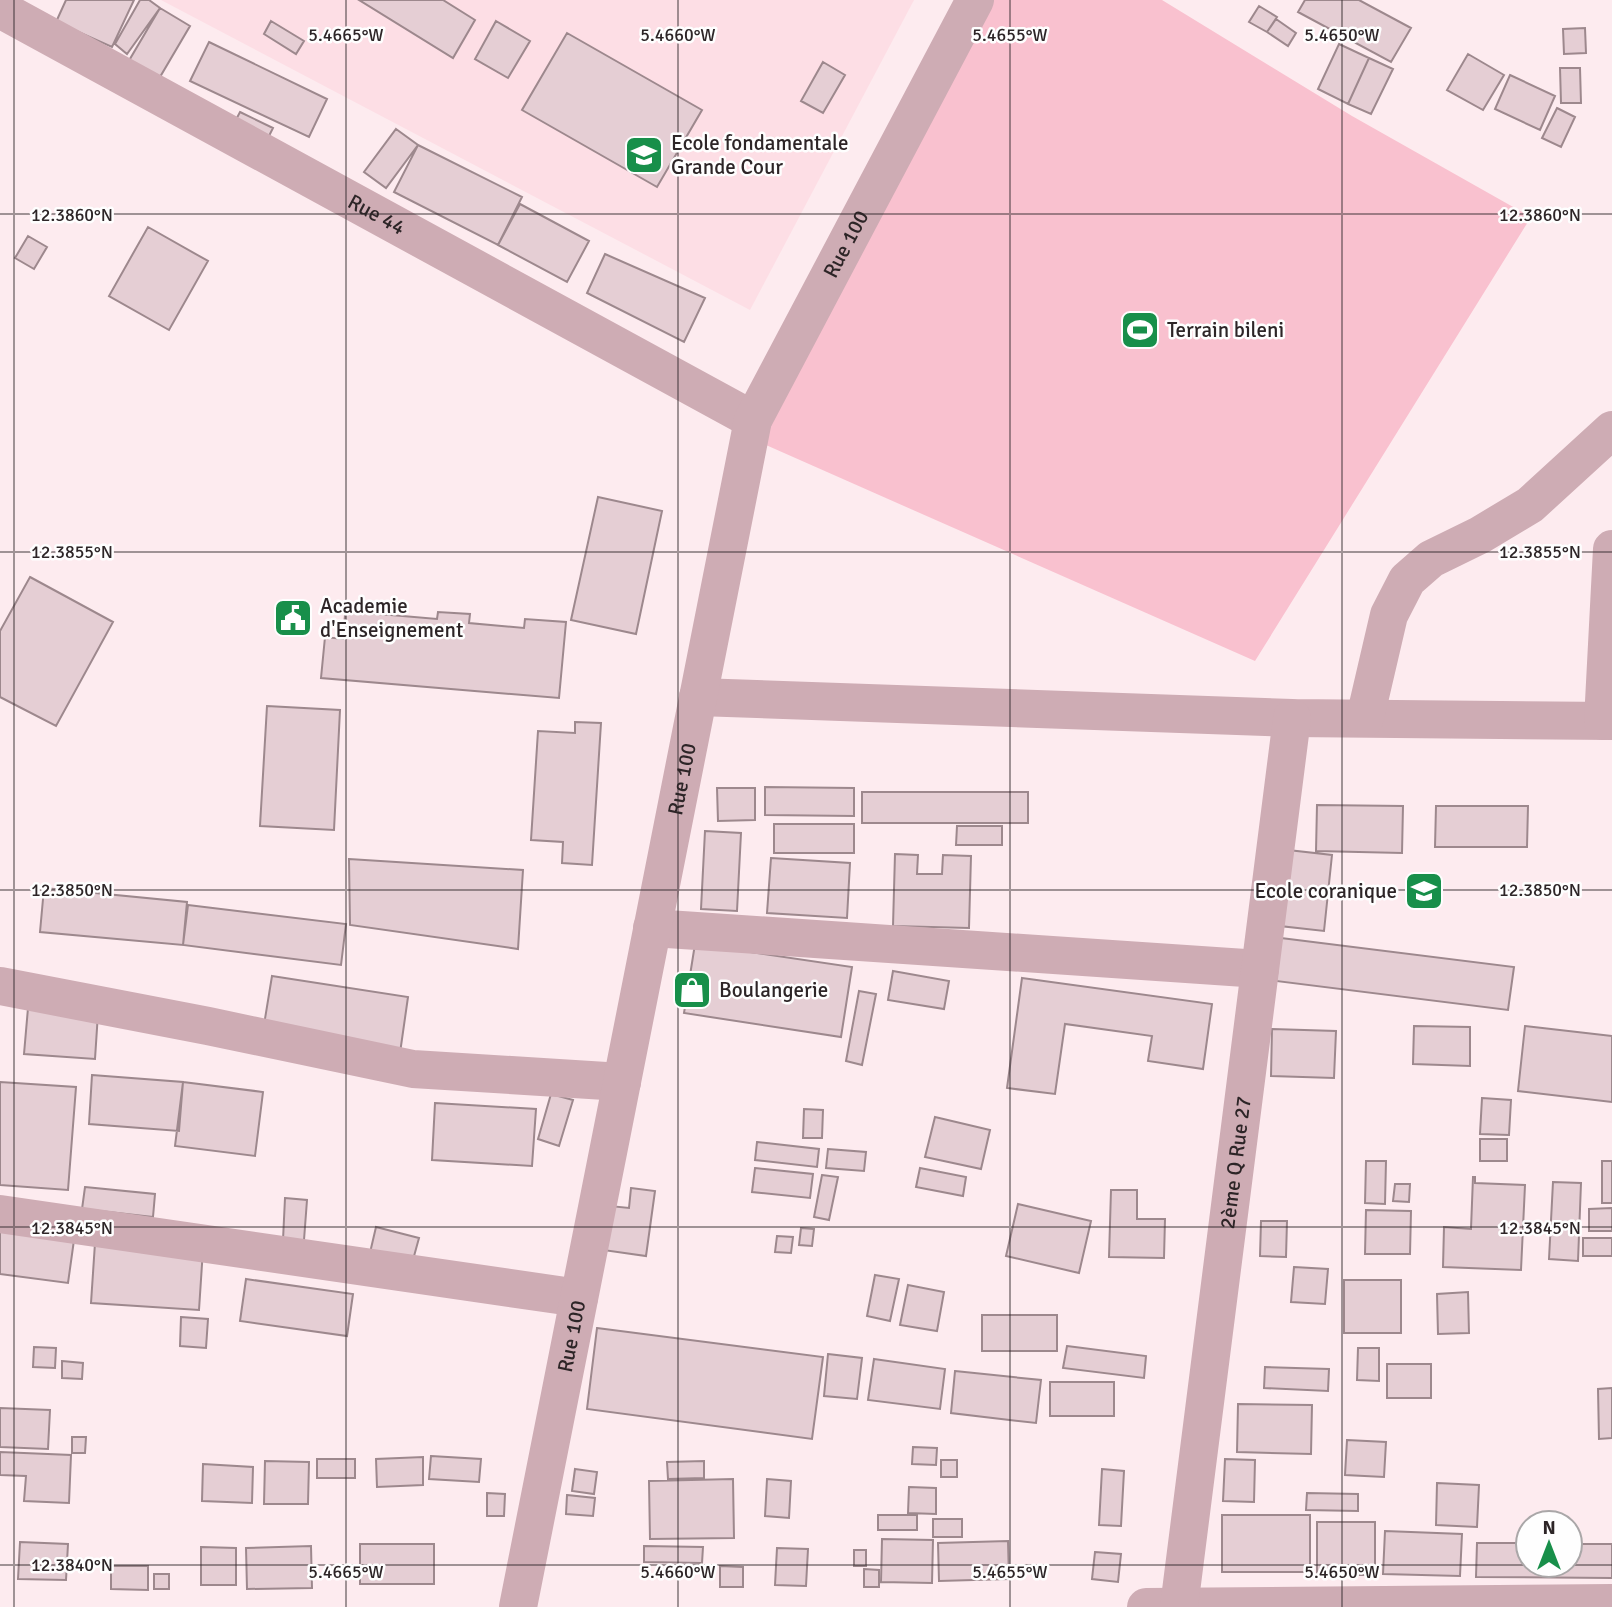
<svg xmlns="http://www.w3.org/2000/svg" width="1612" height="1607" font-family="Signika,sans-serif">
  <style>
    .built { fill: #fddee5 }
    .green { fill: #f9c1cf }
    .building { fill: #e5ced4; stroke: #9d888d; stroke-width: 2 }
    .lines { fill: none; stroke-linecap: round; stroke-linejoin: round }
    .minor { stroke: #ceacb4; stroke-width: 38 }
    .ticks { fill: none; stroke: #2d2527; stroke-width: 2; stroke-opacity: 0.45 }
    .labels { text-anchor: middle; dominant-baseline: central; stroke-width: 5; stroke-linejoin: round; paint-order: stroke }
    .poi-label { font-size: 21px; fill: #2d2527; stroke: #fefefe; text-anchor: start }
    .street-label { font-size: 21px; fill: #2d2527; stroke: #fefefe }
    .ticks-label { font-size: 18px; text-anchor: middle; fill: #2d2527; stroke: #fefefe; stroke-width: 5; stroke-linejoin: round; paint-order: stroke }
  </style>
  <rect width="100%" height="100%" fill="#fdebef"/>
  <path class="built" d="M 161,0 L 914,0 L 750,310 Z"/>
  <path class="green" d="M 993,0 L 1162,0 L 1352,116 L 1531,217 L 1255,661 L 759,442 Z"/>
  <path class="building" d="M 66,0 L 134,0 L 112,47 L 56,22 Z
    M 140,0 L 149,0 L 160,8 L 127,54 L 115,44 Z
    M 359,0 L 443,0 L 475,20 L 453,58 Z
    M 1305,0 L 1359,0 L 1411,28 L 1391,62 L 1298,12 Z
    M 1259,6 L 1277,17 L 1267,32 L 1249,22 Z
    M 160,8 L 190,26 L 157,82 L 127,64 Z
    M 1276,19 L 1296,33 L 1288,46 L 1267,32 Z
    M 271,21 L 304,41 L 296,54 L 264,34 Z
    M 496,21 L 530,41 L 508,78 L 475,59 Z
    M 1585,28 L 1586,53 L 1564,54 L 1563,29 Z
    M 567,33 L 702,110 L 657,187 L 522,110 Z
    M 209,42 L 327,99 L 309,137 L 190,81 Z
    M 1339,44 L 1369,58 L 1348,104 L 1318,89 Z
    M 1468,54 L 1504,75 L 1483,110 L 1447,90 Z
    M 1369,58 L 1393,69 L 1371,114 L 1348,104 Z
    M 823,62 L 845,75 L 823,113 L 801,101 Z
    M 1560,68 L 1580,68 L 1581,103 L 1561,103 Z
    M 1510,75 L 1555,96 L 1540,130 L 1495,109 Z
    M 1557,108 L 1575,117 L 1561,147 L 1542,138 Z
    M 240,112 L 273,128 L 263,148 L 230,131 Z
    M 396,129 L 418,145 L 386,188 L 364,172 Z
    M 418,145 L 522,197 L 498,245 L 394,192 Z
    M 520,204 L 589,241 L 567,282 L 498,245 Z
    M 148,227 L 208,261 L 169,330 L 109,296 Z
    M 28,236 L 47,247 L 34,269 L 15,258 Z
    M 605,254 L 705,298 L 684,342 L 587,293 Z
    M 598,497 L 662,511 L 636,634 L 571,620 Z
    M 30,577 L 113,622 L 56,726 L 0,697 L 0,631 Z
    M 346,603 L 369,605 L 368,613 L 437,619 L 438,612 L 470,614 L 469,623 L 524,628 L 525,619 L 566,622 L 559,698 L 321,678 L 325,637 L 343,639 Z
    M 267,706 L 340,710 L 334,830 L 260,826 Z
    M 575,722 L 601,723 L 592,865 L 562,863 L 563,842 L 531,840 L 538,731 L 575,733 Z
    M 765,787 L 854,788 L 854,816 L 765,815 Z
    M 717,788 L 755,788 L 755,820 L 718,821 Z
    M 862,792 L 1028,792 L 1028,823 L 862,823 Z
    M 1317,805 L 1403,806 L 1402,853 L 1316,851 Z
    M 1436,806 L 1528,806 L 1527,847 L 1435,847 Z
    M 774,824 L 854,824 L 854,853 L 774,853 Z
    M 957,826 L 1002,826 L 1002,845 L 956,845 Z
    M 705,831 L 741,833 L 737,911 L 701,909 Z
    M 1288,850 L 1332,855 L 1324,931 L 1280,926 Z
    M 895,854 L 918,855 L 917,874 L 942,874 L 943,855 L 971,856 L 969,928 L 893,926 Z
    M 771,858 L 850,863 L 847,918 L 767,913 Z
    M 349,859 L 523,870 L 518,949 L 350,925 Z
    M 44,888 L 187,902 L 183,945 L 40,932 Z
    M 188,905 L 346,924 L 341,965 L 183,945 Z
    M 1281,938 L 1514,967 L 1508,1010 L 1276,981 Z
    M 695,944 L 852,967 L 841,1037 L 684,1013 Z
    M 893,971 L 949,981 L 944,1009 L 888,1000 Z
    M 272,976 L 408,997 L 400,1053 L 263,1031 Z
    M 1022,978 L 1212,1004 L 1203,1069 L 1148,1061 L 1152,1036 L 1065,1024 L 1055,1094 L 1007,1088 Z
    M 859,991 L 876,994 L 862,1065 L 846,1061 Z
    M 28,1008 L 98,1013 L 95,1059 L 24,1054 Z
    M 1414,1026 L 1470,1027 L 1470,1066 L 1413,1064 Z
    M 1525,1026 L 1612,1036 L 1612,1102 L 1518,1091 Z
    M 1272,1029 L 1336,1031 L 1334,1078 L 1271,1076 Z
    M 92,1075 L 183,1082 L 179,1131 L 89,1124 Z
    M 0,1082 L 76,1087 L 68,1190 L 0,1185 Z
    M 183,1082 L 263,1092 L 255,1156 L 175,1146 Z
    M 551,1094 L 573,1100 L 559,1146 L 538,1139 Z
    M 1482,1098 L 1511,1100 L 1509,1135 L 1480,1134 Z
    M 435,1103 L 536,1109 L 532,1166 L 432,1160 Z
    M 804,1109 L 823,1110 L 822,1138 L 803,1138 Z
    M 935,1117 L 990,1130 L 981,1169 L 925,1157 Z
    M 1480,1139 L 1507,1139 L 1507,1161 L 1480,1161 Z
    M 757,1142 L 819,1149 L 817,1167 L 755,1160 Z
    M 828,1149 L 866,1152 L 864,1171 L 826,1168 Z
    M 1366,1161 L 1386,1161 L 1385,1204 L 1365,1203 Z
    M 1602,1161 L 1612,1161 L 1612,1203 L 1602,1203 Z
    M 755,1168 L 813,1174 L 810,1198 L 752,1192 Z
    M 920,1168 L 966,1177 L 963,1196 L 916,1187 Z
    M 822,1175 L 838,1177 L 829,1220 L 814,1217 Z
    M 1473,1177 L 1475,1177 L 1475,1183 L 1525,1185 L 1521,1270 L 1443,1267 L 1444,1227 L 1471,1229 Z
    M 1553,1182 L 1581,1183 L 1578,1261 L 1549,1259 Z
    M 1395,1184 L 1410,1184 L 1409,1202 L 1393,1201 Z
    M 85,1187 L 155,1194 L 153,1217 L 82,1209 Z
    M 631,1188 L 655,1191 L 646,1256 L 603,1250 L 610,1206 L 629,1208 Z
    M 1111,1190 L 1137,1190 L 1137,1219 L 1165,1219 L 1164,1258 L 1109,1257 Z
    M 285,1198 L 307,1200 L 304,1240 L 283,1240 Z
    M 1018,1204 L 1091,1221 L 1079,1273 L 1006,1256 Z
    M 1612,1208 L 1612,1231 L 1589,1231 L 1589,1209 Z
    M 1366,1210 L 1411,1211 L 1410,1254 L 1365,1254 Z
    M 1261,1221 L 1287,1221 L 1286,1257 L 1260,1256 Z
    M 376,1227 L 419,1238 L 411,1267 L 369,1257 Z
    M 801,1228 L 814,1229 L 812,1246 L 799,1245 Z
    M 0,1231 L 74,1240 L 68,1283 L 0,1274 Z
    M 777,1236 L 793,1237 L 791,1253 L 775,1252 Z
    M 1583,1238 L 1612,1238 L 1612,1256 L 1583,1256 Z
    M 95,1243 L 203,1249 L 199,1310 L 91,1303 Z
    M 1294,1267 L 1328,1269 L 1325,1304 L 1291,1302 Z
    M 875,1275 L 899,1279 L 890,1321 L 867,1316 Z
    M 246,1279 L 353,1294 L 347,1336 L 240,1321 Z
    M 1344,1280 L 1401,1280 L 1401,1333 L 1344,1333 Z
    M 908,1285 L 944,1292 L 937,1331 L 900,1325 Z
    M 1468,1292 L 1469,1333 L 1438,1334 L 1437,1294 Z
    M 982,1315 L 1057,1315 L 1057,1351 L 982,1351 Z
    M 181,1317 L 208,1319 L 206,1348 L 180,1346 Z
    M 597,1328 L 823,1357 L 812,1439 L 587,1409 Z
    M 1067,1346 L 1146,1356 L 1144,1378 L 1063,1368 Z
    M 34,1347 L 56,1348 L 55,1368 L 33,1367 Z
    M 1358,1348 L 1379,1348 L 1379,1381 L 1357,1380 Z
    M 828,1354 L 862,1358 L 857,1399 L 824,1396 Z
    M 874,1359 L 945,1369 L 940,1409 L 868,1400 Z
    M 62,1361 L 83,1363 L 82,1379 L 62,1378 Z
    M 1387,1364 L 1431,1364 L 1431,1398 L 1387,1398 Z
    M 1265,1367 L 1329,1369 L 1328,1391 L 1264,1388 Z
    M 955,1371 L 1041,1380 L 1036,1423 L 951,1413 Z
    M 1050,1382 L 1114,1382 L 1114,1416 L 1050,1416 Z
    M 1612,1388 L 1612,1438 L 1599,1439 L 1598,1389 Z
    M 1238,1404 L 1312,1405 L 1311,1454 L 1237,1452 Z
    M 0,1408 L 50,1410 L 48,1449 L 0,1447 Z
    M 72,1437 L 86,1437 L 85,1453 L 72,1453 Z
    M 1347,1440 L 1386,1442 L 1384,1477 L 1345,1475 Z
    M 913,1447 L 937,1448 L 936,1465 L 912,1464 Z
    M 0,1452 L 71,1455 L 69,1503 L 24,1501 L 26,1476 L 0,1475 Z
    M 431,1456 L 481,1459 L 479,1482 L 429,1479 Z
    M 423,1457 L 423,1485 L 377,1487 L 376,1459 Z
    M 317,1459 L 355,1459 L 355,1478 L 317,1478 Z
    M 1225,1459 L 1255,1460 L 1254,1502 L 1223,1501 Z
    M 941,1460 L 957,1460 L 957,1477 L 941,1477 Z
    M 265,1461 L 309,1462 L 308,1504 L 264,1504 Z
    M 704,1461 L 704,1478 L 668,1479 L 667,1462 Z
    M 203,1464 L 253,1467 L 252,1503 L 202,1501 Z
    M 575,1469 L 597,1472 L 594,1494 L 572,1491 Z
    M 1102,1469 L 1124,1471 L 1121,1526 L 1099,1525 Z
    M 733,1479 L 734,1538 L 650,1539 L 649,1481 Z
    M 767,1479 L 791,1481 L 789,1518 L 765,1516 Z
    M 1437,1483 L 1479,1485 L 1477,1527 L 1436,1525 Z
    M 909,1487 L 936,1488 L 936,1514 L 908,1513 Z
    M 487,1493 L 505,1494 L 504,1516 L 487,1516 Z
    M 1307,1493 L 1358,1494 L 1358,1511 L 1306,1510 Z
    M 567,1495 L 595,1498 L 593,1516 L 566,1514 Z
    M 878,1515 L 917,1515 L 917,1530 L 878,1530 Z
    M 1222,1515 L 1310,1515 L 1310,1572 L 1222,1572 Z
    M 933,1519 L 962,1519 L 962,1537 L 933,1537 Z
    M 1317,1522 L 1375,1522 L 1375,1575 L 1317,1575 Z
    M 1385,1531 L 1462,1534 L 1460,1576 L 1383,1574 Z
    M 882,1539 L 933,1540 L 932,1583 L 881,1582 Z
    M 1008,1541 L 1009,1579 L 939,1581 L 938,1543 Z
    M 20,1542 L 68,1544 L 66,1580 L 18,1579 Z
    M 1477,1543 L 1528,1543 L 1528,1565 L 1570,1565 L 1570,1544 L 1612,1544 L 1612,1578 L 1476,1577 Z
    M 360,1544 L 434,1544 L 434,1584 L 360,1584 Z
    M 311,1546 L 312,1588 L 247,1589 L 246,1548 Z
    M 644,1546 L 703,1547 L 702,1563 L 644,1562 Z
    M 201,1547 L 236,1548 L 236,1585 L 201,1585 Z
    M 777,1548 L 808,1549 L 806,1586 L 775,1585 Z
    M 854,1550 L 866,1550 L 866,1566 L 854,1566 Z
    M 1095,1552 L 1121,1554 L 1118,1582 L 1092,1579 Z
    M 111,1566 L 148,1566 L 148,1590 L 111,1589 Z
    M 720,1566 L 743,1567 L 743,1587 L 720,1587 Z
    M 864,1569 L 879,1570 L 879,1587 L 864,1587 Z
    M 154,1574 L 169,1574 L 169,1589 L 154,1589 Z"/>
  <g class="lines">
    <g class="minor">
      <path id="s1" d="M 0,9 L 753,420"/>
      <path d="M 698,697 L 1292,718 L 1612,721"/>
      <path d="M 1365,718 L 1389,615 L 1407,580 L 1431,559 L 1480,535 L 1530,505 L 1612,430"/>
      <path d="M 1603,721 L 1612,549"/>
      <path d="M 652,928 L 1260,969"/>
      <path d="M 0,986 L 208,1026 L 413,1069 L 622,1082"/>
      <path d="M 0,1214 L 579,1298"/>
      <path id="s2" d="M 518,1607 L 753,420 L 975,0"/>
      <path d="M 1146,1607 L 1612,1603"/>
      <path id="s3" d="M 1179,1607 L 1292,718"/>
    </g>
  </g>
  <path class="ticks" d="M 14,0 L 14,1607M 346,0 L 346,1607M 678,0 L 678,1607M 1010,0 L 1010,1607M 1342,0 L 1342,1607M 0,214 L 1612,214M 0,552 L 1612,552M 0,890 L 1612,890M 0,1227 L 1612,1227M 0,1565 L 1612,1565"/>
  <defs>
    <symbol id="school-square" viewBox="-11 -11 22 22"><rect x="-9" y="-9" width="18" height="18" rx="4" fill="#188f4a" stroke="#fefefe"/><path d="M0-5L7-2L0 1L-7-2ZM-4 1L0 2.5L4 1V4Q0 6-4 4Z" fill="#fff"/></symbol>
    <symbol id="stadium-square" viewBox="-11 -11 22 22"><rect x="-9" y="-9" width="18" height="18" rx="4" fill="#188f4a" stroke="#fefefe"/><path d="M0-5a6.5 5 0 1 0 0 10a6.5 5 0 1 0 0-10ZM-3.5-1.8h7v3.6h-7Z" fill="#fff"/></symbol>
    <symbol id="civic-square" viewBox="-11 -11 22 22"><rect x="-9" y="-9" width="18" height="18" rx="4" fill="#188f4a" stroke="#fefefe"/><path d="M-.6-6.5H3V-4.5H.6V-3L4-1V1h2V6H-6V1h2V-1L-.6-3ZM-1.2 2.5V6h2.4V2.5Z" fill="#fff"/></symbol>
    <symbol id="shop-square" viewBox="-11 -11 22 22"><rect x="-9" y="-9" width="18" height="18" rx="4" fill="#188f4a" stroke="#fefefe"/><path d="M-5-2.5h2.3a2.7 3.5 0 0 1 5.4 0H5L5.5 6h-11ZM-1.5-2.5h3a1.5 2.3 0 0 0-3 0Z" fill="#fff"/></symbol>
  </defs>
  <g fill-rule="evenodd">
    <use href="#school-square" x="622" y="133" width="44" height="44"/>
    <use href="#stadium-square" x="1118" y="308" width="44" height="44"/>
    <use href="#civic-square" x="271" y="596" width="44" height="44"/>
    <use href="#school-square" x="1402" y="869" width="44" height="44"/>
    <use href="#shop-square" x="670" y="968" width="44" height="44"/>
  </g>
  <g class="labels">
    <g class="poi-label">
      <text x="671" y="143">Ecole fondamentale<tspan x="671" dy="24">Grande Cour</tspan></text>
      <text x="1167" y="330">Terrain bileni</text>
      <text x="320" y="606">Academie<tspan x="320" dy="24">d'Enseignement</tspan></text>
      <text x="1397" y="891" text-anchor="end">Ecole coranique</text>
      <text x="719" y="990">Boulangerie</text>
    </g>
    <g class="street-label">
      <text stroke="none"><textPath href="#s1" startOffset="429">Rue 44</textPath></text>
      <text stroke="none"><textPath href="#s2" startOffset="1409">Rue 100</textPath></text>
      <text stroke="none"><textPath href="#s2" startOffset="844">Rue 100</textPath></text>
      <text stroke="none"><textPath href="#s3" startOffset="448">2ème Q Rue 27</textPath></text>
      <text stroke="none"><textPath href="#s2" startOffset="276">Rue 100</textPath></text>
    </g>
  </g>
  <g class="ticks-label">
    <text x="346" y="41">5.4665°W</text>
    <text x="678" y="41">5.4660°W</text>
    <text x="1010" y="41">5.4655°W</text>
    <text x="1342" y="41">5.4650°W</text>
    <text x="72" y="221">12.3860°N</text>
    <text x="1540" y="221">12.3860°N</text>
    <text x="72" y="558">12.3855°N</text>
    <text x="1540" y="558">12.3855°N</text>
    <text x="72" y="896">12.3850°N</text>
    <text x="1540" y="896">12.3850°N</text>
    <text x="72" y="1234">12.3845°N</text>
    <text x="1540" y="1234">12.3845°N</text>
    <text x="72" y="1571">12.3840°N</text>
    <text x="346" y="1578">5.4665°W</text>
    <text x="678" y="1578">5.4660°W</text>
    <text x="1010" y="1578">5.4655°W</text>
    <text x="1342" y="1578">5.4650°W</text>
  </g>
  <g transform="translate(1549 1544)"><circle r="33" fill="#fefefe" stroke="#aaa7a8" stroke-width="2"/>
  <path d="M0-5L12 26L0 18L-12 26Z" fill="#188f4a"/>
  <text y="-10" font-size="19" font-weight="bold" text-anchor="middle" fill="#2d2527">N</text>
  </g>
</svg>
